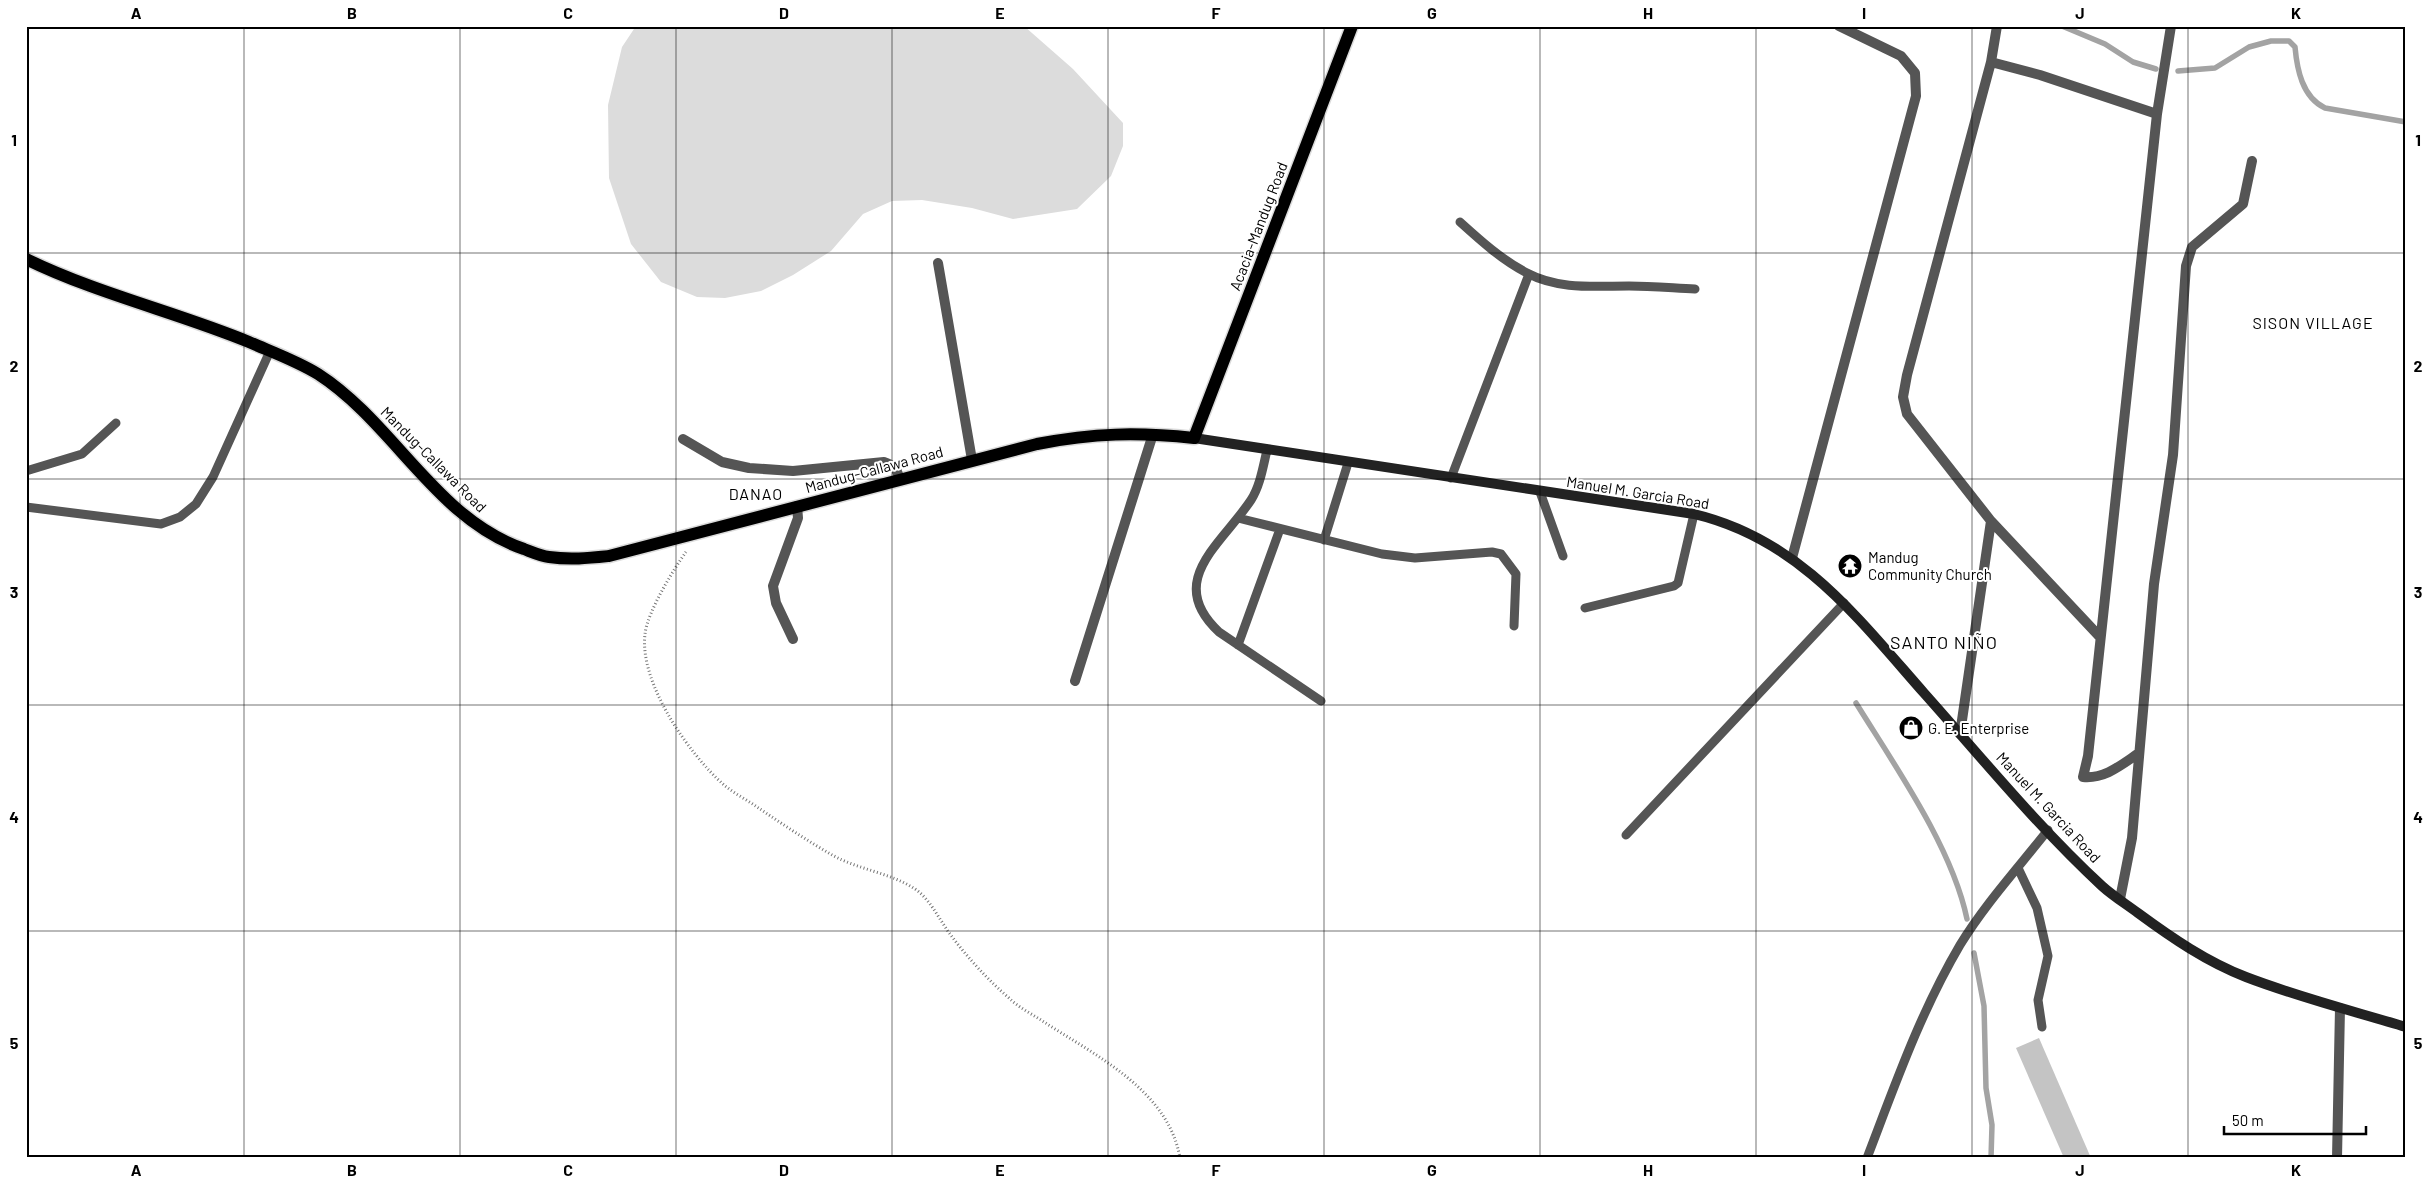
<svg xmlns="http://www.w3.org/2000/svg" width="2432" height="1184" font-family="Barlow,sans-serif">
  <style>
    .green { fill: #dcdcdc }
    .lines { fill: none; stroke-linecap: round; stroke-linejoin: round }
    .stream { stroke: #a3a3a3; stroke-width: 5.5 }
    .building { fill: #c4c4c4 }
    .primary-casing { stroke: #dbdbdb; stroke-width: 15 }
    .path { stroke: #777; stroke-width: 3; stroke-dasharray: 1 2.5; stroke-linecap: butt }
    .service { stroke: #555; stroke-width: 9 }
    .minor { stroke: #555; stroke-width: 10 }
    .secondary { stroke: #222; stroke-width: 10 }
    .primary { stroke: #000; stroke-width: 12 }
    .grid { fill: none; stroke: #000; stroke-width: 1; stroke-opacity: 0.55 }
    .labels { text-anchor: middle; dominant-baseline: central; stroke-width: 4; stroke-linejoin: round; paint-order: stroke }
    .street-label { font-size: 15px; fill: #000; stroke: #fff }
    .poi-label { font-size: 15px; fill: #000; stroke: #fff; text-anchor: start }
    .neighbourhood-label { font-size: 16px; letter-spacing: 1px; fill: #000; stroke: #fff }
    .quarter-label { font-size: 18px; letter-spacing: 1px; fill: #000; stroke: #fff }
    .neatline { fill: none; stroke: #000; stroke-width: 2 }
    .grid-label { font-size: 16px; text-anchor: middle; font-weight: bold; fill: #000 }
  </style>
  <rect width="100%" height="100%" fill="#fff"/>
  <path class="green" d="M 636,26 L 1024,26 L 1073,69 L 1123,123 L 1123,146 L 1111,176 L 1077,209 L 1013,219 L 972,208 L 922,200 L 892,201 L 863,214 L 831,251 L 793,275 L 761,291 L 725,298 L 697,297 L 661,282 L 631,244 L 609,178 L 608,105 L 622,47 Z"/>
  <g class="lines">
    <path class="stream" d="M 2062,26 L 2105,44 L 2133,62 L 2156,69
      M 2178,71 L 2215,68 L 2249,47 L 2271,41 L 2289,41 L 2295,47 C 2297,69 2302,97 2325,108 L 2406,122
      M 1856,703 C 1895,766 1952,847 1967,919
      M 1974,953 L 1984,1006 L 1986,1088 L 1992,1125 L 1991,1158"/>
  </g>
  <path class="building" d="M 2039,1038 L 2091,1158 L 2064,1158 L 2016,1048 Z"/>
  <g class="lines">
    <defs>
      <path id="primary" d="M 26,259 C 98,294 176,312 249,342 C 272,352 297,361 318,374 C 394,423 436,519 524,549 C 532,552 541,556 549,557 C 570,560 589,558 609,556 L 1037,444 C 1094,433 1137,432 1194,438 L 1352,26"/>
    </defs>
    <use href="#primary" class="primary-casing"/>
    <path class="path" d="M 686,552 C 673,570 647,613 645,634 C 639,683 689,754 724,785 C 735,794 749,801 760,809 C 784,825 809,842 834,856 C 860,870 891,873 915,889 C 930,899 939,919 950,934 C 967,957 987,979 1009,998 C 1018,1007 1030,1013 1041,1020 C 1094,1055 1168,1089 1180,1158"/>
    <path class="service" d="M 1460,222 C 1481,241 1502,260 1527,273 C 1559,290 1595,286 1629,286 C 1651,286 1673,288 1695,289
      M 1267,450 C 1263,467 1260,486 1251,500 C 1222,544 1164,581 1219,632 L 1321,701
      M 26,471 L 82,454 L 116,423
      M 1451,478 L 1529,274
      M 1540,492 L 1563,556
      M 26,507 L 161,524 L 180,517 L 196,504 L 213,477 L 270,351
      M 1238,518 L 1382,554 L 1415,558 L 1492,552 L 1501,554 L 1516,574 L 1514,626
      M 1324,540 L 1348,463
      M 1585,608 L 1674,586 L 1678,583 L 1694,514
      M 1238,645 L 1280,529
      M 1626,835 L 1844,603
      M 2018,868 L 2037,908 L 2048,956 L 2038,1000 L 2042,1027
      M 1867,1158 C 1895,1085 1920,1013 1960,945 C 1985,904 2018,868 2048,830"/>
    <path class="minor" d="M 1991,62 L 2040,75 L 2157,114
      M 938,263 L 972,460
      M 683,439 L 722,462 L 749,468 L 793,471 L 884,462 C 893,465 897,468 899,478
      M 1991,521 L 2100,637
      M 1792,558 L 1916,96 L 1915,73 L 1901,56 L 1839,26
      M 793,639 L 776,603 L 773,586 L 798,518 L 797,506
      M 1075,681 L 1153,434
      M 1960,734 L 1991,521 L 1907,414 L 1903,397 L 1907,375 L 1991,62 L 1997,26
      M 2139,753 C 2121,765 2105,779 2083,777 L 2088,756 L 2157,114 L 2171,26
      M 2120,899 L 2132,838 L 2154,584 L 2173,455 L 2186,266 L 2192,247 L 2243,204 L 2252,161
      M 2337,1158 L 2340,1008"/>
    <path class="secondary" d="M 1194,438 L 1694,514 C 1799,539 1857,617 1924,693 C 1982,758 2038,827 2102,886 C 2113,896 2126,904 2138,913 C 2172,938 2207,962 2246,977 C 2298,997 2353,1011 2406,1027"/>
    <use href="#primary" class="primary"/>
  </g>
  <path class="grid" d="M 244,26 L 244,1158M 460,26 L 460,1158M 676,26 L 676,1158M 892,26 L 892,1158M 1108,26 L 1108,1158M 1324,26 L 1324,1158M 1540,26 L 1540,1158M 1756,26 L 1756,1158M 1972,26 L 1972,1158M 2188,26 L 2188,1158M 26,253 L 2406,253M 26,479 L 2406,479M 26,705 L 2406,705M 26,931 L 2406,931"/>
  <defs>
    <symbol id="temple-disc" viewBox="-11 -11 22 22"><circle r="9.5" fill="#000" stroke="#fff"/><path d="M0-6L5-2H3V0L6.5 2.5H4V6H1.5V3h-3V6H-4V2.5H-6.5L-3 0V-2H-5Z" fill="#fff"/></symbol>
    <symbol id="shop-disc" viewBox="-11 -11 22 22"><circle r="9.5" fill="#000" stroke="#fff"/><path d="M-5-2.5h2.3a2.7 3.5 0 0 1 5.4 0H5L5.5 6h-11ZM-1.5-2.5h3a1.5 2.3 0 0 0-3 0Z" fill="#fff"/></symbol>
  </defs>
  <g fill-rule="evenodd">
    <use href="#temple-disc" x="1836" y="552" width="28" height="28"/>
    <use href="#shop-disc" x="1897" y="714" width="28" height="28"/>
  </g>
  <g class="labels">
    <g class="street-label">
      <text transform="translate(1258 226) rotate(-69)">Acacia-Mandug Road</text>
      <text transform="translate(434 459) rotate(45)">Mandug-Callawa Road</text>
      <text transform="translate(874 469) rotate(-15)">Mandug-Callawa Road</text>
      <text transform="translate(1638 492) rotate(9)">Manuel M. Garcia Road</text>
      <text transform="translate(2049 807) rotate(47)">Manuel M. Garcia Road</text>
    </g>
    <g class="poi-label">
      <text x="1868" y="557">Mandug<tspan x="1868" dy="17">Community Church</tspan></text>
      <text x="1928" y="728">G. E. Enterprise</text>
    </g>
    <g class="neighbourhood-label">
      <text x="2313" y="322">SISON VILLAGE</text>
      <text x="756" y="493">DANAO</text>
    </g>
    <g class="quarter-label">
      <text x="1944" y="642">SANTO NIÑO</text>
    </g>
  </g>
  <rect width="2432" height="1184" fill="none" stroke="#ffffff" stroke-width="55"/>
  <path d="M2224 1126v8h142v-8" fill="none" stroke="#000000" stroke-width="2.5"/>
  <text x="2232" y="1126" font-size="15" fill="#000000" stroke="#ffffff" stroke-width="4" paint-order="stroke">50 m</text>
  <rect x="28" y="28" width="2376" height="1128" class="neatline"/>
  <g class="grid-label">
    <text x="136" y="19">A</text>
    <text x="352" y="19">B</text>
    <text x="568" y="19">C</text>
    <text x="784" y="19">D</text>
    <text x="1000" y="19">E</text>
    <text x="1216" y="19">F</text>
    <text x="1432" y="19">G</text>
    <text x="1648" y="19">H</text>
    <text x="1864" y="19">I</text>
    <text x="2080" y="19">J</text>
    <text x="2296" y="19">K</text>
    <text x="14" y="146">1</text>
    <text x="2418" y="146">1</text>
    <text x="14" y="372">2</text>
    <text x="2418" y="372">2</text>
    <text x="14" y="598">3</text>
    <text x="2418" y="598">3</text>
    <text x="14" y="823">4</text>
    <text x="2418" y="823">4</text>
    <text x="14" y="1049">5</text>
    <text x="2418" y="1049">5</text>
    <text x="136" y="1176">A</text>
    <text x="352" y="1176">B</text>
    <text x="568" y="1176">C</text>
    <text x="784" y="1176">D</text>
    <text x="1000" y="1176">E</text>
    <text x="1216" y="1176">F</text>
    <text x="1432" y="1176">G</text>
    <text x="1648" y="1176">H</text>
    <text x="1864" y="1176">I</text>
    <text x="2080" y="1176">J</text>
    <text x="2296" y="1176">K</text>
  </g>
</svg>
